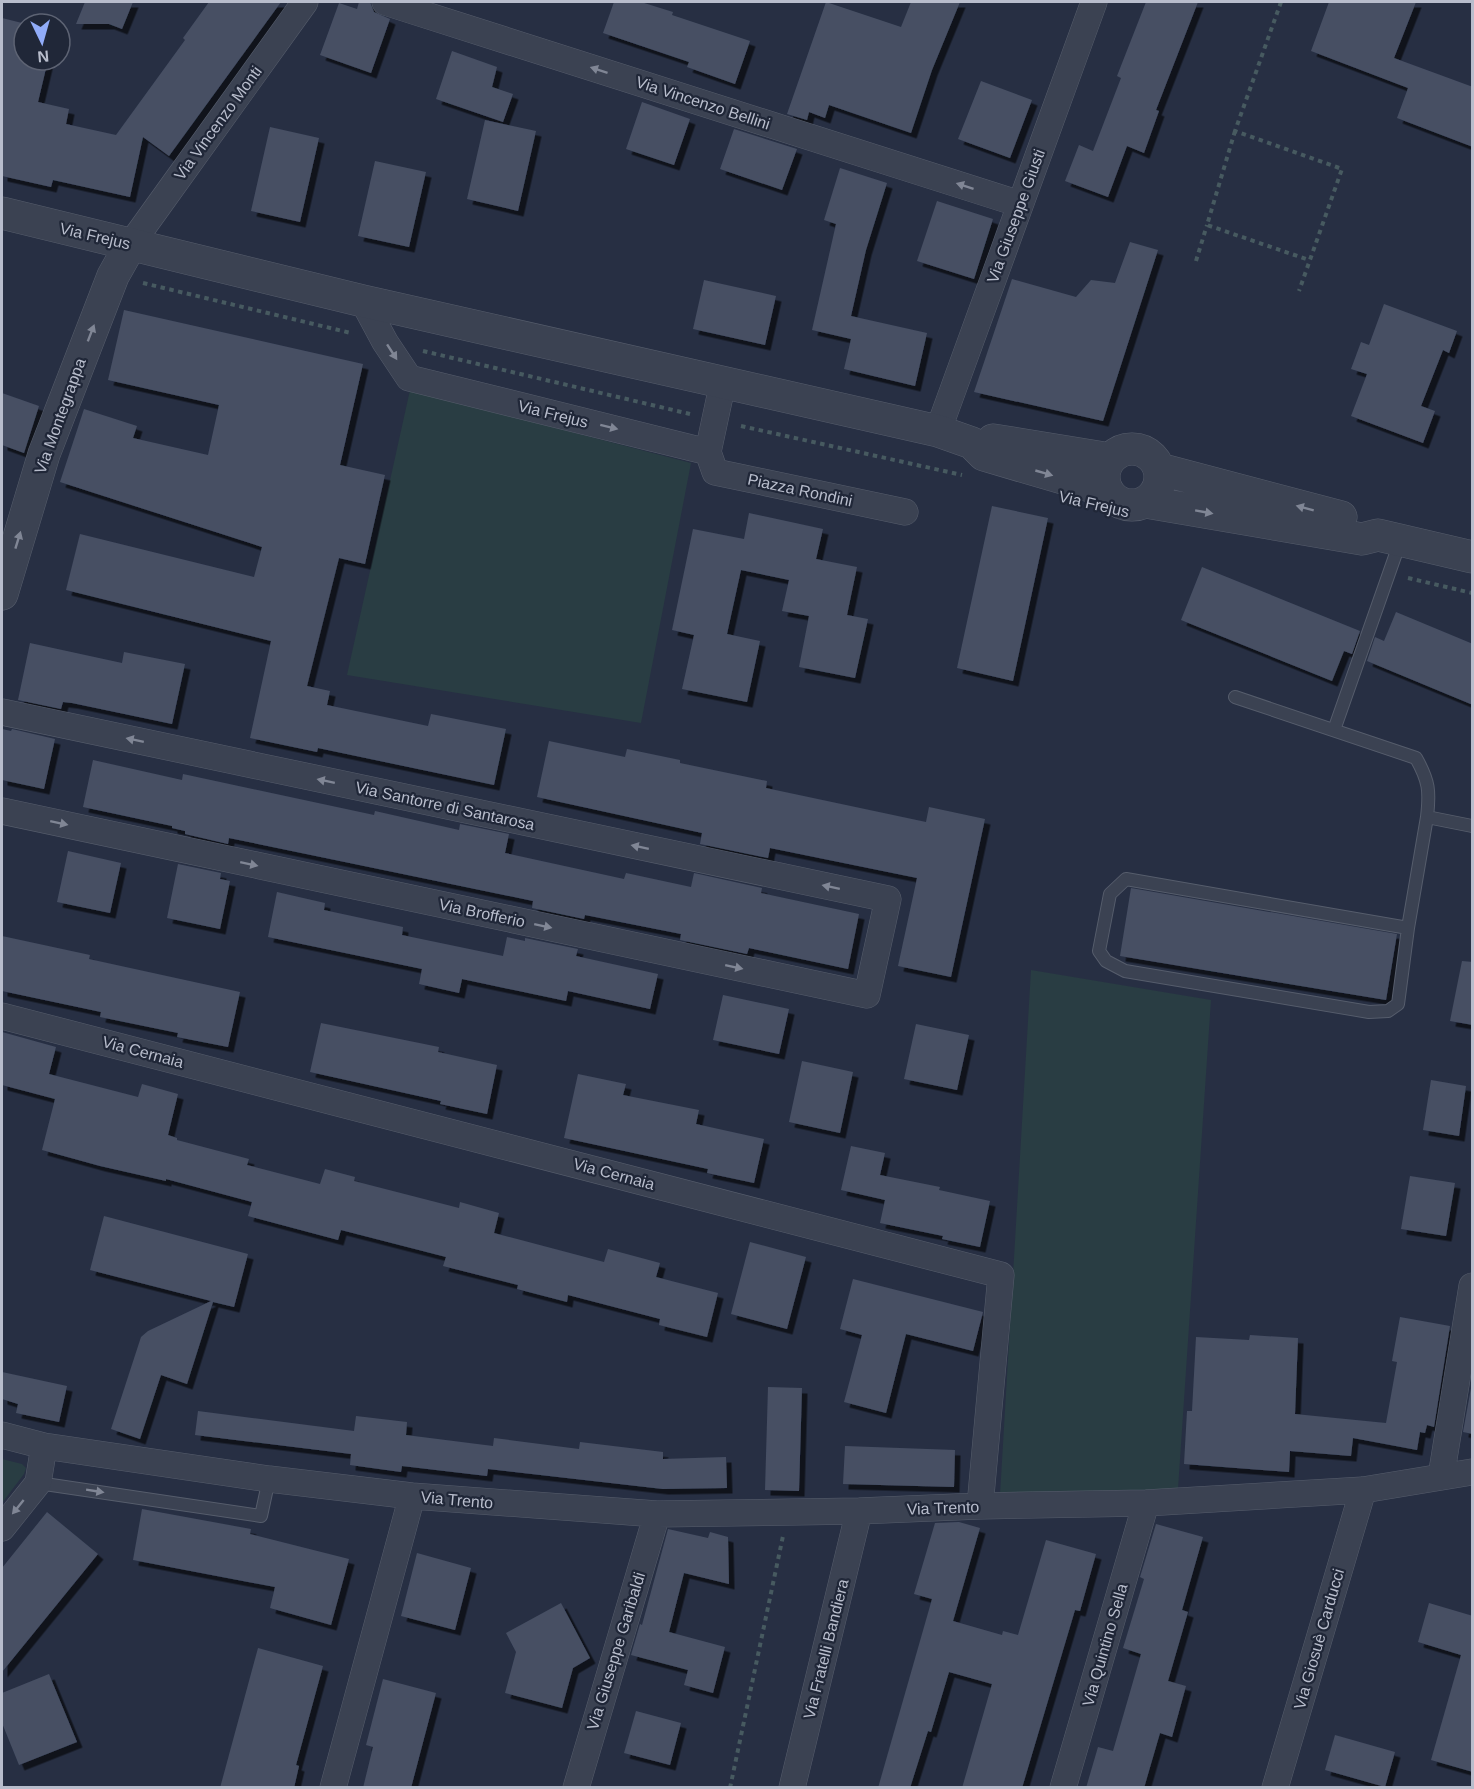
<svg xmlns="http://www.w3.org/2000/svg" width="1474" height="1789" font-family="Helvetica,sans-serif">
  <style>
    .green { fill: #293d43 }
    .building { fill: #464f64; filter: url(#shadow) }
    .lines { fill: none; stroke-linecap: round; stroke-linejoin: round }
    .service-casing { stroke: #565d6c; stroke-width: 14 }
    .minor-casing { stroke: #565d6c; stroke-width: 27 }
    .tertiary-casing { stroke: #565d6c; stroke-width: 33 }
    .path { stroke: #475a60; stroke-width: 4; stroke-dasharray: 4.5 4.5; stroke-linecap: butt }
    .service { stroke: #3b4252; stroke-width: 12 }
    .minor { stroke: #3b4252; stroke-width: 26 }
    .tertiary { stroke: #3b4252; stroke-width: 32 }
    .oneway { fill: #808695 }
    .labels { text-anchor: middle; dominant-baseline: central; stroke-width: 4.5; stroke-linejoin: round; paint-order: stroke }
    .street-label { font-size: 16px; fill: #b8bdcc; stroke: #202738 }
  </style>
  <defs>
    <filter id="shadow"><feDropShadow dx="5.5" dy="5.5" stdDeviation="0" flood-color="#0009"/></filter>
  </defs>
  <rect width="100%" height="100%" fill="#272f43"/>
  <path class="green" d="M 410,390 L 691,463 L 641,723 L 347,675 Z
    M 1031,970 L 1211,1000 L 1178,1489 L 1000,1495 Z
    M 2,1459 L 22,1464 L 26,1468 L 24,1474 L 2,1503 Z"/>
  <path class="building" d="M 85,2 L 133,2 L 122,29 L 109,24 L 76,24 Z
    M 209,2 L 281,2 L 169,156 L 143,137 L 130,197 L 53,180 L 51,187 L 2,176 L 2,18 L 26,24 L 24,24 L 24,60 L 48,60 L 38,102 L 69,109 L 66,124 L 116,135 L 185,40 L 183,38 Z
    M 359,2 L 370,2 L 374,12 L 390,19 L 371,73 L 320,55 L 339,3 L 357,9 Z
    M 614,2 L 641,2 L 673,12 L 672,15 L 750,41 L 735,84 L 687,67 L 689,62 L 603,33 Z
    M 826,2 L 901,27 L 911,2 L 960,2 L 932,70 L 911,133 L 829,105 L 825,118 L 809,112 L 807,120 L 787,114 Z
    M 1146,2 L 1198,2 L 1156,110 L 1159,111 L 1144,153 L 1127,146 L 1108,197 L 1065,181 L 1079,145 L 1093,151 L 1121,78 L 1117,76 Z
    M 1329,2 L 1416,2 L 1394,58 L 1473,87 L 1473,147 L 1397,118 L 1408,88 L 1311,51 Z
    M 452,51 L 497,67 L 492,87 L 513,94 L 503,122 L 436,99 Z
    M 981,81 L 1032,100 L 1010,158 L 958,139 Z
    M 642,102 L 690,119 L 674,165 L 626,149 Z
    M 485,120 L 536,131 L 518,211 L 467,199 Z
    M 270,127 L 319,138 L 300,222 L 251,211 Z
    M 734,129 L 797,149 L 782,190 L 720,169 Z
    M 375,161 L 426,172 L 409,247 L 358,236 Z
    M 840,168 L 887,183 L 866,250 L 851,316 L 927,333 L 915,386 L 844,369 L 851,339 L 812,330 L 836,224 L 824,220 Z
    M 937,201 L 993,219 L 974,279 L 917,261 Z
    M 1130,242 L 1158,250 L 1103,421 L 974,392 L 1012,279 L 1076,297 L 1091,280 L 1115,283 Z
    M 704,280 L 776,296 L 765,345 L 693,329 Z
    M 1384,304 L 1457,331 L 1449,353 L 1443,350 L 1421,406 L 1435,411 L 1423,443 L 1351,416 L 1367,374 L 1351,369 L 1361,342 L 1369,345 Z
    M 124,310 L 363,364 L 340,465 L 385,475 L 365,564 L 339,558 L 307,686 L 330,691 L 327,705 L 428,726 L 431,714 L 506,729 L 494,785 L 318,748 L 317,752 L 250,738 L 271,641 L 66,590 L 80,534 L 254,577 L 262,547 L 60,482 L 84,409 L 137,426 L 133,438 L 208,455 L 219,405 L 108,380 Z
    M 2,393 L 39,406 L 24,453 L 2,445 Z
    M 992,506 L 1048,518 L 1013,681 L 957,668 Z
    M 749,513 L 823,529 L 816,559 L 857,567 L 847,615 L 868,619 L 855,678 L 799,667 L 809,616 L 782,611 L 789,580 L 741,570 L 727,634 L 760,641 L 747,702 L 682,689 L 694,635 L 672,630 L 693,529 L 744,539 Z
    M 1202,567 L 1360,631 L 1352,654 L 1344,651 L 1332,681 L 1181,620 Z
    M 1396,612 L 1473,644 L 1473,705 L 1367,661 L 1375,637 L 1384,641 Z
    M 30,643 L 122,663 L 124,652 L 185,664 L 172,724 L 72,703 L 63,702 L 61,709 L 18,700 Z
    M 2,729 L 11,731 L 12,729 L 55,739 L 44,789 L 2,780 Z
    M 549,741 L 625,757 L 627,749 L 680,760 L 680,763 L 767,781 L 766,788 L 926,822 L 929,807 L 985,819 L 951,977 L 898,966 L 917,878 L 770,848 L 768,858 L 700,844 L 702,833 L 537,797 Z
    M 93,760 L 182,780 L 183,774 L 374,815 L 375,811 L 459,830 L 460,824 L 509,834 L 505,853 L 624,879 L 626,873 L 691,887 L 694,873 L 762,888 L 761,893 L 859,914 L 848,969 L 749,948 L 747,954 L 680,940 L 681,934 L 585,915 L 584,919 L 532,908 L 533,901 L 229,838 L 228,844 L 185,834 L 185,831 L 172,828 L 172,826 L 83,807 Z
    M 68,851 L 121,863 L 110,913 L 57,902 Z
    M 178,864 L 221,873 L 220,879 L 230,881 L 220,929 L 167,918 Z
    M 1131,888 L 1397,934 L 1386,1000 L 1120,956 Z
    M 277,892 L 325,903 L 324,910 L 403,927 L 402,935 L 503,956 L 507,937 L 525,941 L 525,938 L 578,949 L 576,956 L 658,974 L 650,1009 L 568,991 L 566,1001 L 462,979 L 459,993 L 419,984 L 422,969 L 268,937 Z
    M 2,936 L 90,955 L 89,959 L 240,992 L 228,1047 L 177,1037 L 178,1033 L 100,1017 L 101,1012 L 2,991 Z
    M 1462,961 L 1473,962 L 1473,1025 L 1450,1021 Z
    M 723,995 L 789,1009 L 779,1054 L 713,1040 Z
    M 321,1023 L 439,1047 L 438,1052 L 497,1065 L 487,1114 L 440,1104 L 441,1101 L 310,1072 Z
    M 916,1024 L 969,1035 L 957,1090 L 904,1079 Z
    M 2,1032 L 56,1047 L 49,1074 L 138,1097 L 142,1084 L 178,1094 L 168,1135 L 177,1138 L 177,1140 L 249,1159 L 247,1165 L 320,1184 L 325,1169 L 355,1177 L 354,1181 L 459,1208 L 460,1202 L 499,1213 L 494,1233 L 604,1262 L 608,1249 L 660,1263 L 656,1277 L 718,1293 L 707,1337 L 659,1325 L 660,1319 L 568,1295 L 567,1302 L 517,1289 L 518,1285 L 443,1266 L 446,1257 L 341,1230 L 338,1240 L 248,1216 L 252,1202 L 166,1179 L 166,1181 L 100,1166 L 42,1150 L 55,1099 L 2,1085 Z
    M 802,1061 L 853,1072 L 840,1133 L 789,1122 Z
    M 578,1074 L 626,1084 L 623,1095 L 699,1110 L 696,1124 L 764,1139 L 754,1183 L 707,1173 L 708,1169 L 564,1138 Z
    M 1431,1080 L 1466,1086 L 1459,1136 L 1423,1130 Z
    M 851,1146 L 885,1153 L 880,1175 L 940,1187 L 939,1190 L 990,1201 L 980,1247 L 942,1239 L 943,1236 L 880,1223 L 885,1200 L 841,1190 Z
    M 1410,1176 L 1455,1183 L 1446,1236 L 1401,1229 Z
    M 104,1216 L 248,1254 L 234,1307 L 213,1302 L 187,1384 L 161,1375 L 140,1439 L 111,1429 L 141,1337 L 148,1331 L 211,1301 L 90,1270 Z
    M 750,1242 L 806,1257 L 787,1329 L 731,1314 Z
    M 853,1279 L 983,1312 L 973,1351 L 906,1334 L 886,1413 L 844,1402 L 862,1335 L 840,1329 Z
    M 1400,1317 L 1450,1326 L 1434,1427 L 1427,1425 L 1425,1433 L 1420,1432 L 1417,1450 L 1353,1438 L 1351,1456 L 1290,1451 L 1289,1472 L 1184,1464 L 1187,1411 L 1192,1411 L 1196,1337 L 1249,1340 L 1250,1335 L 1298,1338 L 1295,1414 L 1386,1423 L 1397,1362 L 1392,1361 Z
    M 2,1372 L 67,1386 L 59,1422 L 16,1413 L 18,1404 L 2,1399 Z
    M 1473,1377 L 1473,1434 L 1463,1432 Z
    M 768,1387 L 802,1388 L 799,1491 L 765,1490 Z
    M 198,1411 L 354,1431 L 356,1416 L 407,1422 L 406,1435 L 493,1446 L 494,1438 L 579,1449 L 580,1442 L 663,1452 L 663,1459 L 726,1457 L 727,1488 L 663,1489 L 488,1469 L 487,1476 L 402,1466 L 401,1472 L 350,1465 L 351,1454 L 195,1435 Z
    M 845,1446 L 955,1450 L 954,1487 L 843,1484 Z
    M 142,1509 L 251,1529 L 250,1534 L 349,1559 L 331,1625 L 270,1608 L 275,1587 L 133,1560 Z
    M 47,1512 L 98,1554 L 2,1672 L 2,1568 Z
    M 959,1522 L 980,1528 L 953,1621 L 1002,1635 L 1003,1631 L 1018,1635 L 1046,1540 L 1096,1554 L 1080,1611 L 1075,1610 L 1022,1788 L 962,1788 L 992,1684 L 949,1672 L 931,1732 L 928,1731 L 910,1788 L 878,1788 L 932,1599 L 914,1594 L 935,1523 Z
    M 1156,1524 L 1203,1537 L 1182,1610 L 1188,1612 L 1168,1681 L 1186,1686 L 1172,1737 L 1160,1733 L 1144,1788 L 1086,1788 L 1098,1747 L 1113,1751 L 1141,1654 L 1123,1648 L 1144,1579 L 1140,1577 Z
    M 668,1529 L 708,1538 L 710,1532 L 728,1537 L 729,1584 L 684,1573 L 669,1632 L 725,1647 L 713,1693 L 684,1685 L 688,1670 L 631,1655 L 640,1624 L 642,1625 Z
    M 417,1553 L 471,1568 L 455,1630 L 401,1616 Z
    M 561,1603 L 590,1658 L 573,1668 L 562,1708 L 505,1693 L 516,1652 L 506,1633 Z
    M 1429,1603 L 1473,1616 L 1473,1772 L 1431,1760 L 1461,1655 L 1418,1642 Z
    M 258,1648 L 323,1666 L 296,1765 L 299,1766 L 294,1788 L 220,1788 Z
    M 49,1674 L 77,1742 L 19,1765 L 2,1723 L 2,1693 Z
    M 383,1679 L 436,1693 L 411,1788 L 363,1788 L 373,1747 L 366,1745 Z
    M 636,1711 L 681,1723 L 670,1765 L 624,1753 Z
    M 1335,1735 L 1395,1752 L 1385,1787 L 1325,1770 Z"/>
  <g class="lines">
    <defs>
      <path id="service" d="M 1235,697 L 1416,758 C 1429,781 1430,791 1427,817 L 1472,826
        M 1334,730 L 1400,542
        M 1408,928 L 1126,879 L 1110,894 L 1099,951 L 1106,961 L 1125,971 L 1369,1012 L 1388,1011 L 1398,1004 L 1408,928 L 1427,817
        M 38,1483 L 261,1516 L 269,1479"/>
      <path id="minor" d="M 385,2 L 1020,204
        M 131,244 L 305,2
        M 363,301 L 385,342 L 409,378 L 708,452
        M 938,431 L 1094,2
        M 708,452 L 715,472 L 905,512
        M 708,452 L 723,382
        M 2,712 L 888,899 L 867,995 L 2,811
        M 2,1016 L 1001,1275 L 980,1506
        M 2,1435 L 44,1446 L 269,1479 L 412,1496 L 657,1514 L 859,1511 L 980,1506 L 1146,1503 L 1363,1490 L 1472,1472
        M 1441,1477 L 1472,1286
        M 2,1528 L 38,1483 L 44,1446
        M 333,1788 L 412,1496
        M 576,1788 L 657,1514
        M 792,1788 L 859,1511
        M 1063,1788 L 1146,1503
        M 1275,1788 L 1363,1490"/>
      <path id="tertiary" d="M 2,213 L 363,301 L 938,431 L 972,443 L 984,455 L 1107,491
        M 993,440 L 1110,459
        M1104 477a28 28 0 1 1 56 0a28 28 0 1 1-56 0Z
        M 1159,469 L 1341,517
        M 1146,502 L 1362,539 L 1378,535 L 1472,557
        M 2,594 L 44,454 L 113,276 L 131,244"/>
    </defs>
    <use href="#service" class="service-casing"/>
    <use href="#minor" class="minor-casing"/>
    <use href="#tertiary" class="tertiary-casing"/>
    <path class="path" d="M 1281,2 L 1235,131 L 1342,169 L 1299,291
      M 1235,131 L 1207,225 L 1309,260
      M 1196,261 L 1207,225
      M 143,283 L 351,333
      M 423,351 L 690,414
      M 741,426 L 962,475
      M 1408,578 L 1472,593
      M 730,1788 L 783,1536"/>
    <use href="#service" class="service"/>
    <use href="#minor" class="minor"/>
    <use href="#tertiary" class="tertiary"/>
  </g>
  <defs><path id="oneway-solid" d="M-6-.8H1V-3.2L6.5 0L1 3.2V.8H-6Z" transform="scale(1.5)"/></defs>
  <g class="oneway">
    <use href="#oneway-solid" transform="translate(599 70) rotate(-162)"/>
    <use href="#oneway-solid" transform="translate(965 186) rotate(-162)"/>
    <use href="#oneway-solid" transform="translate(91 333) rotate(-69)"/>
    <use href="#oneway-solid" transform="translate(392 352) rotate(57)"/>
    <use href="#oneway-solid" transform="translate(609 427) rotate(14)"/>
    <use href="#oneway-solid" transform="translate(1044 473) rotate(16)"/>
    <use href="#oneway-solid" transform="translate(1305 508) rotate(-165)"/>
    <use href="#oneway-solid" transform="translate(1204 512) rotate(10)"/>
    <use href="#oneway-solid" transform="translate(18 540) rotate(-73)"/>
    <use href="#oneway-solid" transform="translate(135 740) rotate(-168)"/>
    <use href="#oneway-solid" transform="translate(326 781) rotate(-168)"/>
    <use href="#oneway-solid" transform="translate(59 823) rotate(12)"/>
    <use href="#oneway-solid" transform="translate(640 847) rotate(-168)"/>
    <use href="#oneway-solid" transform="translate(249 864) rotate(12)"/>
    <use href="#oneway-solid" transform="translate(831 887) rotate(-168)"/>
    <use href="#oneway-solid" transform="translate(543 926) rotate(12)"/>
    <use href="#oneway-solid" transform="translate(734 967) rotate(12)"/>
    <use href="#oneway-solid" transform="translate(95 1491) rotate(9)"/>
    <use href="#oneway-solid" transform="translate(18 1507) rotate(129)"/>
  </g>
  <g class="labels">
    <g class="street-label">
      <text transform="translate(703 103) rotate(18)">Via Vincenzo Bellini</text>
      <text transform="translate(218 123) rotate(-54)">Via Vincenzo Monti</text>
      <text transform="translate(1016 216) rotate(-70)">Via Giuseppe Giusti</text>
      <text transform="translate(95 236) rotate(13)">Via Frejus</text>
      <text transform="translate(553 414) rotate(14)">Via Frejus</text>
      <text transform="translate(60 416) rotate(-70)">Via Montegrappa</text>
      <text transform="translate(800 490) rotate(12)">Piazza Rondini</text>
      <text transform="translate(1094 504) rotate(13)">Via Frejus</text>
      <text transform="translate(445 806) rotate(12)">Via Santorre di Santarosa</text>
      <text transform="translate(482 913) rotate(12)">Via Brofferio</text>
      <text transform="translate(143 1052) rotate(15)">Via Cernaia</text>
      <text transform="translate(614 1174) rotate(15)">Via Cernaia</text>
      <text transform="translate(457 1500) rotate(5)">Via Trento</text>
      <text transform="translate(943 1508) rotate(-2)">Via Trento</text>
      <text transform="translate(1319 1639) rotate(-74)">Via Giosuè Carducci</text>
      <text transform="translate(1105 1645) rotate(-74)">Via Quintino Sella</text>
      <text transform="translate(826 1649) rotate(-76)">Via Fratelli Bandiera</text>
      <text transform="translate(616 1651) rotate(-73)">Via Giuseppe Garibaldi</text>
    </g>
  </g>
  <rect width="1474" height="1789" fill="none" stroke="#b8bdcc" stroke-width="6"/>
  <g transform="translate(42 42) rotate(175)"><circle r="28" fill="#202738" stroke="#5d6373" stroke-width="1.5"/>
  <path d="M0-4.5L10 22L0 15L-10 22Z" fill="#91acf9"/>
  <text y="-9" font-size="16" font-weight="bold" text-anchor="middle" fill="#b8bdcc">N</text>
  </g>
</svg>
